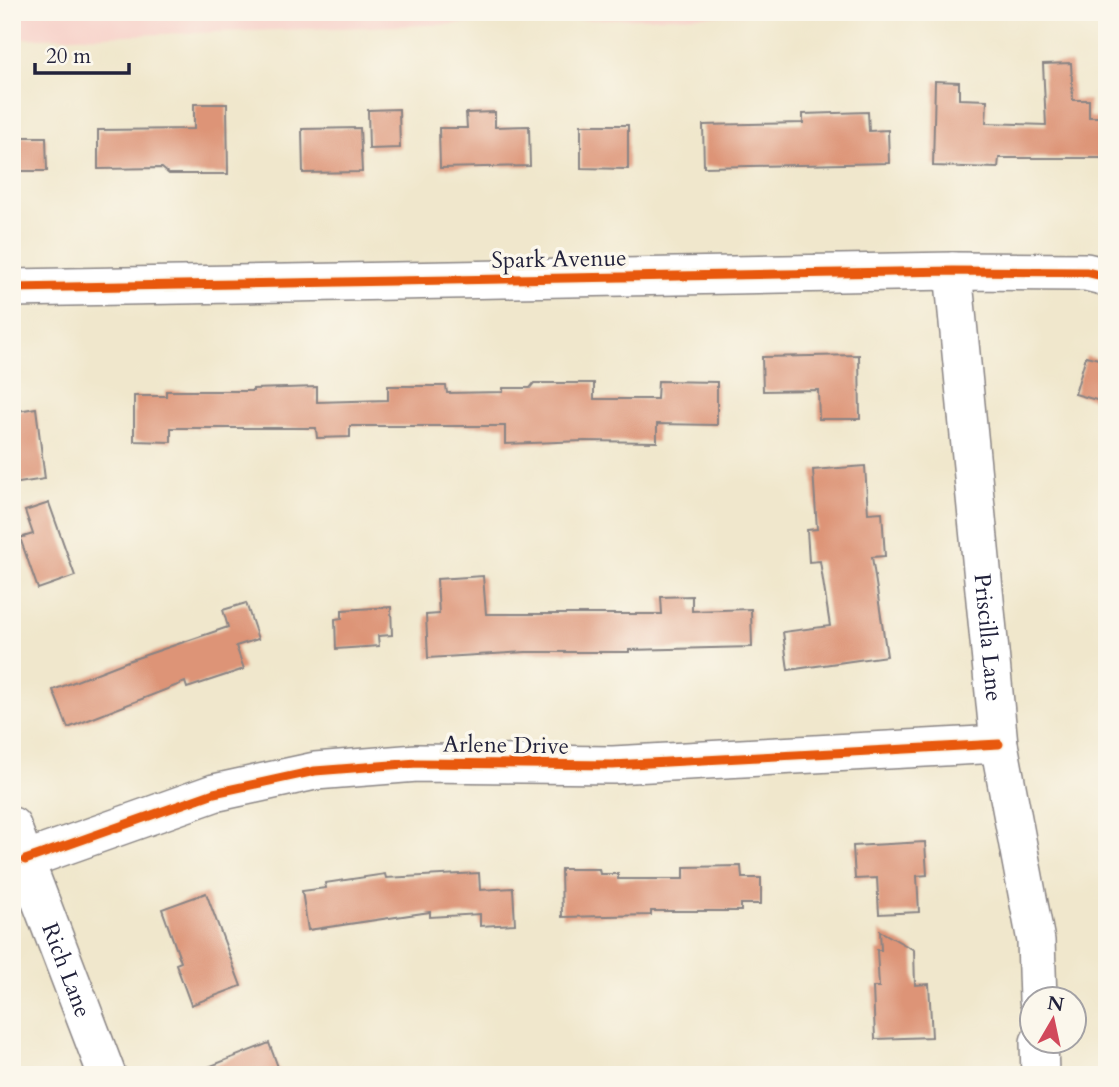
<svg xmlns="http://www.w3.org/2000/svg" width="1119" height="1087" font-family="Cardo,serif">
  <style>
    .built { fill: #f7d1c9 }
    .building { fill: #dd9477 }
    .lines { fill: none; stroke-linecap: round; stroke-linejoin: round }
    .minor-casing { stroke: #898484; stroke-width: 40 }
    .minor { stroke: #fff; stroke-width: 37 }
    .cycleway-casing { stroke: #fbf7ec; stroke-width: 13 }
    .cycleway { stroke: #e8590c; stroke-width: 9 }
    .labels { text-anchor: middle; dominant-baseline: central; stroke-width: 7; stroke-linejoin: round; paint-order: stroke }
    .street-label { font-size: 23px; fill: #22223b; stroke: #fbf7ec }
  </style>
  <rect width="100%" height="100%" fill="#fbf7ec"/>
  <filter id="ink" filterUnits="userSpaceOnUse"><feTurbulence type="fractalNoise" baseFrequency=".0143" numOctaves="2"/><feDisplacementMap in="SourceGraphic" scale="14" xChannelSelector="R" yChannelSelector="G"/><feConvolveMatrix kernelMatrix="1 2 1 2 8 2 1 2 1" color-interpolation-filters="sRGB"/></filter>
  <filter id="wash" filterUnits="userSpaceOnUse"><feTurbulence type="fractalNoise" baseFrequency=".00686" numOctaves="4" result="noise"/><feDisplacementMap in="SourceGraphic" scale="28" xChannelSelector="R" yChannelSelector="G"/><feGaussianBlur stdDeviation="1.57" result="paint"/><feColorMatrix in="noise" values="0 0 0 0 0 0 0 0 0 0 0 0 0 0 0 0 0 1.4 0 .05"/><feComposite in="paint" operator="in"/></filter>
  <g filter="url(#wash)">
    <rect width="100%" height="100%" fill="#f0e7cc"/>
    <path class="built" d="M 12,12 L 817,12 L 12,39 Z"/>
    <g id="blocks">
      <path class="building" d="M 1071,63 L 1073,100 L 1089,100 L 1089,117 L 1107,117 L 1107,158 L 999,158 L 998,168 L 933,166 L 935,81 L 959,82 L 959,99 L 987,100 L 986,123 L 1046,125 L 1043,64 Z
        M 194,104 L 227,104 L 228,174 L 169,174 L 162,168 L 98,169 L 98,130 L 194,129 Z
        M 399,109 L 400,148 L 369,149 L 368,110 Z
        M 495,112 L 495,127 L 529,126 L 530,166 L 440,168 L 439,128 L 467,128 L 466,113 Z
        M 868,112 L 869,131 L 888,130 L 889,163 L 704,167 L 703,125 L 803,123 L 803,114 Z
        M 581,125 L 628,125 L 628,169 L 581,168 Z
        M 360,128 L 362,172 L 303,173 L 302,129 Z
        M 12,137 L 46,137 L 47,171 L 12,171 Z
        M 859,355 L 860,419 L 819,419 L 818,390 L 763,391 L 762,357 Z
        M 1086,356 L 1107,361 L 1107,403 L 1075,394 Z
        M 658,381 L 717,382 L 717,425 L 657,424 L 657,442 L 584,441 L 505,444 L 505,426 L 350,426 L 350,437 L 317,438 L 316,428 L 171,428 L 171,442 L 134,441 L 134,396 L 166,396 L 166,391 L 253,391 L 253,389 L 317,387 L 317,402 L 388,400 L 388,386 L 446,386 L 447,393 L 503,392 L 503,388 L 530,388 L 534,383 L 594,383 L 594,399 L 657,399 Z
        M 36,408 L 45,479 L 12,484 L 12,412 Z
        M 865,466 L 868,513 L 882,512 L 885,556 L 872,557 L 887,656 L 788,670 L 783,632 L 830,626 L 820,561 L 809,562 L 807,530 L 817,529 L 813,470 Z
        M 49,503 L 75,576 L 38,589 L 20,538 L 33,534 L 25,511 Z
        M 483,576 L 486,614 L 662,614 L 661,597 L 692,596 L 692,611 L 751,609 L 752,647 L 629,650 L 629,652 L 526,652 L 428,658 L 426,615 L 439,614 L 437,579 Z
        M 246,603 L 258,639 L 236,646 L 244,669 L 187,688 L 185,682 L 68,728 L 53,690 L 128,661 L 228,627 L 223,610 Z
        M 391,607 L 392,635 L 378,636 L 379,646 L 336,649 L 335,619 L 342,618 L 342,610 Z
        M 925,842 L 927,875 L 917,876 L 919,912 L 879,914 L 877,878 L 855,879 L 853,846 Z
        M 741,866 L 742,878 L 761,878 L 761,904 L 741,904 L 741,911 L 651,911 L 651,915 L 562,917 L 561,869 L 599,869 L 600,874 L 618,874 L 618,879 L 684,879 L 684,867 Z
        M 479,873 L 480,890 L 513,888 L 515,924 L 480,926 L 480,914 L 430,917 L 430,912 L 308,930 L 302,891 L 326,888 L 325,883 L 385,874 L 386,878 Z
        M 206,893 L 241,986 L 191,1005 L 176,964 L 181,962 L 162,909 Z
        M 880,931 L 914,950 L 915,985 L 929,984 L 932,1037 L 875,1039 L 873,987 L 879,987 L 877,950 L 881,950 Z
        M 269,1043 L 281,1075 L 194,1075 L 193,1073 Z"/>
    </g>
  </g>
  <g filter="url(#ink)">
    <use href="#blocks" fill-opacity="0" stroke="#898484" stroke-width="2"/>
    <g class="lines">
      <defs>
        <g id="minor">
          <path id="s1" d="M 953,271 L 999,744 L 1036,941 L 1038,1000"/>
          <path d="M 12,288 L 953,271 L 1086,272 L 1107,277"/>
          <path id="s2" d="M 12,826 L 107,1075"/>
          <path d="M 25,860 L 214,793 L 315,771 L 417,763 L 613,765 L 999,744"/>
          <path d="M 1039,1042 L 1040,1075"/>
        </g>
      </defs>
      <use href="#minor" class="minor-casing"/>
      <use href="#minor" class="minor"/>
      <defs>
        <path id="cycleway" d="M 12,288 L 953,271 L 1086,272 L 1107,277
          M 25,860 L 214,793 L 315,771 L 417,763 L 613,765 L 999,744"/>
      </defs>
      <use href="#cycleway" class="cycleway-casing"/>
      <use href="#cycleway" class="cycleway"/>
    </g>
  </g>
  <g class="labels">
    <g class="street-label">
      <text transform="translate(559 259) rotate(-1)">Spark Avenue</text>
      <text stroke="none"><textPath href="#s1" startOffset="368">Priscilla Lane</textPath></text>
      <text transform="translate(506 745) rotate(1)">Arlene Drive</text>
      <text stroke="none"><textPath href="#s2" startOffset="154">Rich Lane</textPath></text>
    </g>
  </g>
  <rect width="1119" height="1087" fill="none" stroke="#fbf7ec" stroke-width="42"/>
  <g transform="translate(1053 1020) rotate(9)"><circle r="33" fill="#fbf7ec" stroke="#a4a2a5" stroke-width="2"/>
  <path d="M0-5L12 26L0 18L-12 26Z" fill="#d1495b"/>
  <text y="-10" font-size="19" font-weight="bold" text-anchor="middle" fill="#22223b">N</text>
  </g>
  <path d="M35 63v10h94v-10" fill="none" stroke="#22223b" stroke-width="3.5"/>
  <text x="46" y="63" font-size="21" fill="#22223b" stroke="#fbf7ec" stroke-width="5" paint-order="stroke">20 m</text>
</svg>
